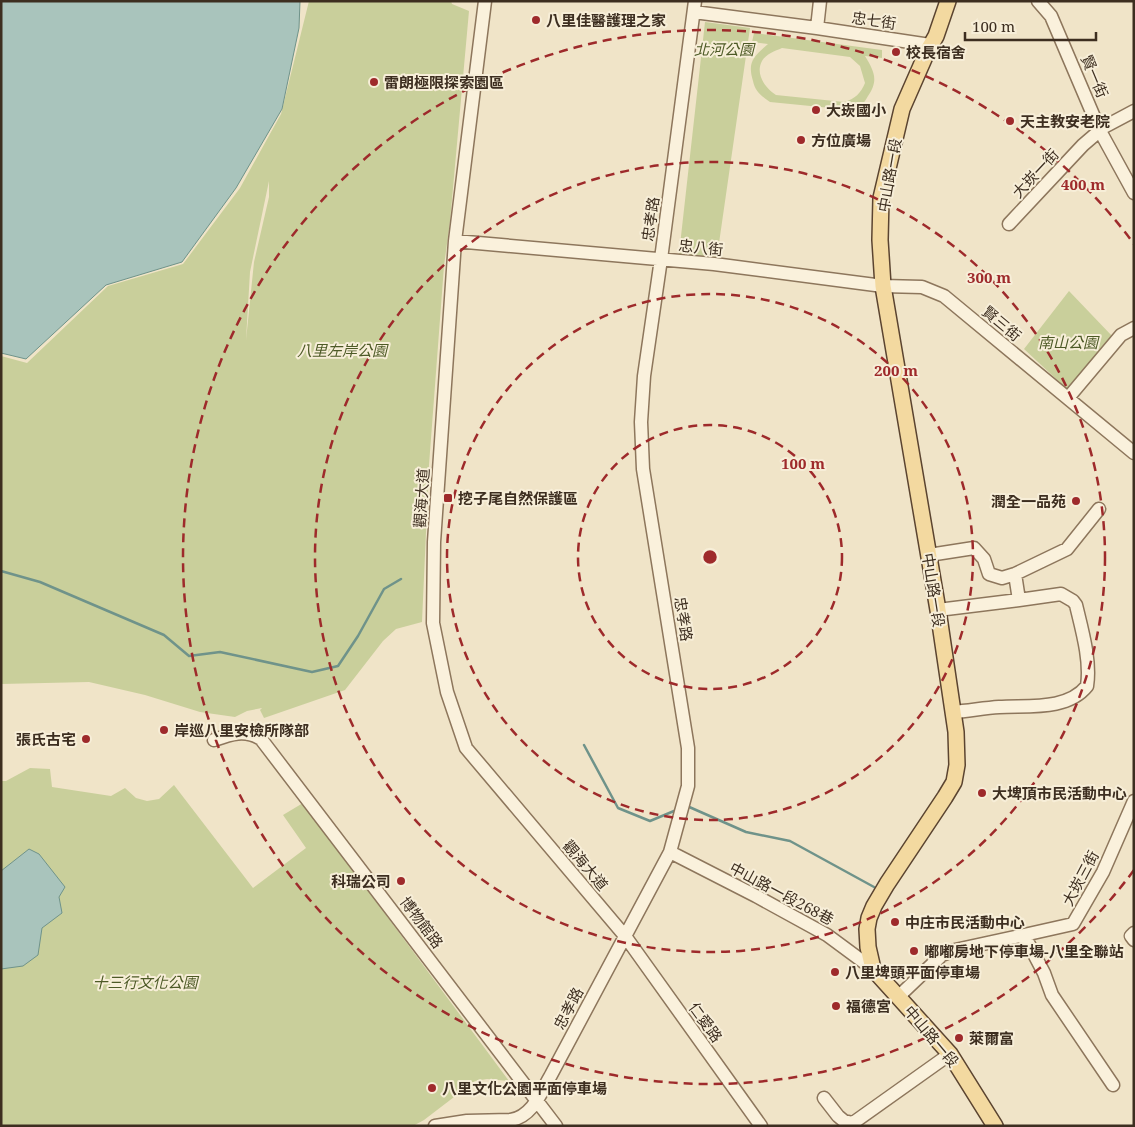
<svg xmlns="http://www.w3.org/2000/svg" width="1135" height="1127" font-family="'Noto Serif','Noto Sans TC',serif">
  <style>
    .green { fill: #c9cf9b; fill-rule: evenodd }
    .water { fill: #a9c4bc; stroke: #6f938a }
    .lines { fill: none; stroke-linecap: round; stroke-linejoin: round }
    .stream { stroke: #6f938a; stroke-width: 2.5 }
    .minor-casing { stroke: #8d765c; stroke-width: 15 }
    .major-casing { stroke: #5b4430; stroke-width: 18 }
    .minor { stroke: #faf1dc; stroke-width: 12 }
    .major { stroke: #f3d9a0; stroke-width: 15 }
    .ring { fill: none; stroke: #9e2a2b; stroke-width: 2.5; stroke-dasharray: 9 6 }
    .poi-dot { fill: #9e2a2b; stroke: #f7eed8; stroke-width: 2 }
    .labels { text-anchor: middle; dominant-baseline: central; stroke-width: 4; stroke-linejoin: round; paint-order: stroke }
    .poi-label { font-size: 15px; font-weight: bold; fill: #3d2e20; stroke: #f7eed8; text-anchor: start }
    .street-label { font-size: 15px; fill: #3d2e20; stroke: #f7eed8 }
    .park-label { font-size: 15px; font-style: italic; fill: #4d5a26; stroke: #f7eed8 }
    .centre { fill: #9e2a2b; stroke: #f7eed8; stroke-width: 2.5 }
    .ring-label { font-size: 15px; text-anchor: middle; font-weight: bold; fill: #9e2a2b; stroke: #f7eed8; stroke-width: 4; stroke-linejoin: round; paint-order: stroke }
  </style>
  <rect width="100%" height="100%" fill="#f0e4c8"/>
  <path class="green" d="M 309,1 L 451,1 L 452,4 L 469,11 L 450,221 L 444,266 L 429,465 L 422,622 L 396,629 L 383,641 L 345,690 L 264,718 L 260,710 L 262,708 L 247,711 L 235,717 L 200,712 L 145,695 L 89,682 L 1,684 L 1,356 L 27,363 L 108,286 L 183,264 L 240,188 L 281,114 ZM 269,181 L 269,197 L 254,262 L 246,340 L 250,272 Z
    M 705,22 L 750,28 L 717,257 L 679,254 Z
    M 754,33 L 882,50 L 882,58 L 865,56 C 874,71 879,80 868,96 C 863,105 861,107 851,110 L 770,102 C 761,96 755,91 753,81 C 747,62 754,56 768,44 L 752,42 ZM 782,48 L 850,57 L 860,66 L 865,83 C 861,93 855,99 844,102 L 776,95 C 765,88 755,74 762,61 C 766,54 775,51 782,48 Z
    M 1069,291 L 1113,337 L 1067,389 L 1024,349 Z
    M 30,768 L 50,769 L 52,787 L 111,796 L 125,788 L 136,798 L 147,801 L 159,799 L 174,785 L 253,888 L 306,848 L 283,815 L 303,803 L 509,1081 L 487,1079 L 475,1081 L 424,1120 L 413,1126 L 1,1126 L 1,781 L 6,781 Z"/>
  <path class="water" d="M 1,1 L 300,1 L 299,28 L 282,109 L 236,188 L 182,262 L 106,285 L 26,359 L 1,353 Z
    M 29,849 L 39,854 L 65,887 L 59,897 L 62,913 L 42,928 L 38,955 L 23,966 L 1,969 L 1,871 Z"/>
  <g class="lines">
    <path class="stream" d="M 1,571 L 40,582 L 164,635 L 189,656 L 220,652 L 312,672 L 338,666 L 358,636 L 384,589 L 401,579
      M 584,745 L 618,808 L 650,821 L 674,811
      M 687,806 L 746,832 L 790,841 L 874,887"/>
    <defs>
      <path id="minor" d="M 485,1 L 455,241 L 434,542 L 433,623 L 447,692 L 466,748 L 625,936 L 761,1126
        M 1038,1 L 1051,16 L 1100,131 L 1134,193
        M 694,12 L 817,28 L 930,45
        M 817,28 L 820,1
        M 1009,224 L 1083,145 L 1104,127 L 1134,111
        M 455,241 L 714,264 L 883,286 L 922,287 L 944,296 L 1134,453
        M 1068,398 L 1121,335 L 1134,328
        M 929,555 L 974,548 L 984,559 L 989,574 L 1002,578 L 1015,574 L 1067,549 L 1099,509
        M 1015,574 L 1019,600
        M 938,610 L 1019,600 L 1061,594 L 1073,601 L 1076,605 C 1082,630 1091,661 1087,686 C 1067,711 1027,705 999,707 C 984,708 968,711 953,712
        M 214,740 C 231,734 245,729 261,739 L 556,1126
        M 670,852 L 756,896 L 827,935 L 873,969
        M 1134,933 L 1131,936 L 1134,940
        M 1024,935 L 1073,924 L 1103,872 L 1134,801
        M 898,997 L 942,955 L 955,950 L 1024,935 L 1044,973 L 1052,995 L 1113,1085
        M 824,1098 L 838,1116 L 844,1121 L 853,1123 L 950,1054
        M 435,1126 L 467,1121 L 511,1120 C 533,1116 541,1092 551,1075 L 670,852 L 688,786 L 688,748 L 643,469 L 641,422 L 644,376 L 661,259 L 695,1"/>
      <path id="major" d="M 948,1 L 936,36 L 927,52 L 902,109 L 881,198 L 880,240 L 883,286 L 938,610 L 956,732 L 957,765 L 954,782 L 945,797 L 887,884 L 874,906 L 869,918 L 867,929 L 868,947 L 873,969 L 950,1054 L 995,1126"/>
    </defs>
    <use href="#minor" class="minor-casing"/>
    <use href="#major" class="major-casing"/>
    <use href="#minor" class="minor"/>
    <use href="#major" class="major"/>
  </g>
  <g class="ring">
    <circle cx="710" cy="557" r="132"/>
    <circle cx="710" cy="557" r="263"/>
    <circle cx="710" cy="557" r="395"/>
    <path d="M1134 870A527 527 0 1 1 1134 244"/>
  </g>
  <g class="poi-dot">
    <circle cx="536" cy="20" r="5"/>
    <circle cx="896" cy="52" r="5"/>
    <circle cx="374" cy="82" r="5"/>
    <circle cx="816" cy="110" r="5"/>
    <circle cx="1010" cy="121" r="5"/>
    <circle cx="801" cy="140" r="5"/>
    <rect x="443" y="493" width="10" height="10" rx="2.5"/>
    <circle cx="1076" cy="501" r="5"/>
    <circle cx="164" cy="730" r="5"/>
    <circle cx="86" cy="739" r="5"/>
    <circle cx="982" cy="793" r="5"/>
    <circle cx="401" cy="881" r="5"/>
    <circle cx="895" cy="922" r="5"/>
    <circle cx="914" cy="951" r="5"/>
    <circle cx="835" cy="972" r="5"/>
    <circle cx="836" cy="1006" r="5"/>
    <circle cx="959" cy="1038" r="5"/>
    <circle cx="432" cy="1088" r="5"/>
  </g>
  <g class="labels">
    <g class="poi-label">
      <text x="546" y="20">八里佳醫護理之家</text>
      <text x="906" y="52">校長宿舍</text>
      <text x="384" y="82">雷朗極限探索園區</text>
      <text x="826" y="110">大崁國小</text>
      <text x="1020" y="121">天主教安老院</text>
      <text x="811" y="140">方位廣場</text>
      <text x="458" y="498">挖子尾自然保護區</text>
      <text x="1066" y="501" text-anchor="end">潤全一品苑</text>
      <text x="174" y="730">岸巡八里安檢所隊部</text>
      <text x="76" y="739" text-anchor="end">張氏古宅</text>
      <text x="992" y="793">大埤頂市民活動中心</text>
      <text x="391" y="881" text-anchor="end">科瑞公司</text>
      <text x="905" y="922">中庄市民活動中心</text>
      <text x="924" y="951">嘟嘟房地下停車場-八里全聯站</text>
      <text x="845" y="972">八里埤頭平面停車場</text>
      <text x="846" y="1006">福德宮</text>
      <text x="969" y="1038">萊爾富</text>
      <text x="442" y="1088">八里文化公園平面停車場</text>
    </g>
    <g class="street-label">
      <text transform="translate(874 20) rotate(8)">忠七街</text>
      <text transform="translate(1095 76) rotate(67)">賢一街</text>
      <text transform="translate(1035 173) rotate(-47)">大崁一街</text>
      <text transform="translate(889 175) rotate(-80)">中山路一段</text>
      <text transform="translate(650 219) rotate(-82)">忠孝路</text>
      <text transform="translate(701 247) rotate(6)">忠八街</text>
      <text transform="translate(1002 323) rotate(40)">賢三街</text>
      <text transform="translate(421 498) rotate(-86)">觀海大道</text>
      <text transform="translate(934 590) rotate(81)">中山路一段</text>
      <text transform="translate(684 619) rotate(81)">忠孝路</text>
      <text transform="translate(586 865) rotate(50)">觀海大道</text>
      <text transform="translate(1080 878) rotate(-62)">大崁三街</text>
      <text transform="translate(782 893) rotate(28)">中山路一段268巷</text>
      <text transform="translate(422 922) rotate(53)">博物館路</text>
      <text transform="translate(568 1008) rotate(-62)">忠孝路</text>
      <text transform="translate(706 1022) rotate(54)">仁愛路</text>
      <text transform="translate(932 1036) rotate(50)">中山路一段</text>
    </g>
    <g class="park-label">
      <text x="724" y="49">北河公園</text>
      <text x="1068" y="342">南山公園</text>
      <text x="342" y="350">八里左岸公園</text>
      <text x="145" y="982">十三行文化公園</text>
    </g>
  </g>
  <circle cx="710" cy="557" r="8" class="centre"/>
  <g class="ring-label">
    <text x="1083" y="190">400 m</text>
    <text x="989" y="283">300 m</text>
    <text x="896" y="376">200 m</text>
    <text x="803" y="469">100 m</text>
  </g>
  <rect width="1135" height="1127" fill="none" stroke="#3d2e20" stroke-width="5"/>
  <path d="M965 32v8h131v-8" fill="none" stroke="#3d2e20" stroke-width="2.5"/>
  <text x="972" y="32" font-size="15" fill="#3d2e20" stroke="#f7eed8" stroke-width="4" paint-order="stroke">100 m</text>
</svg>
